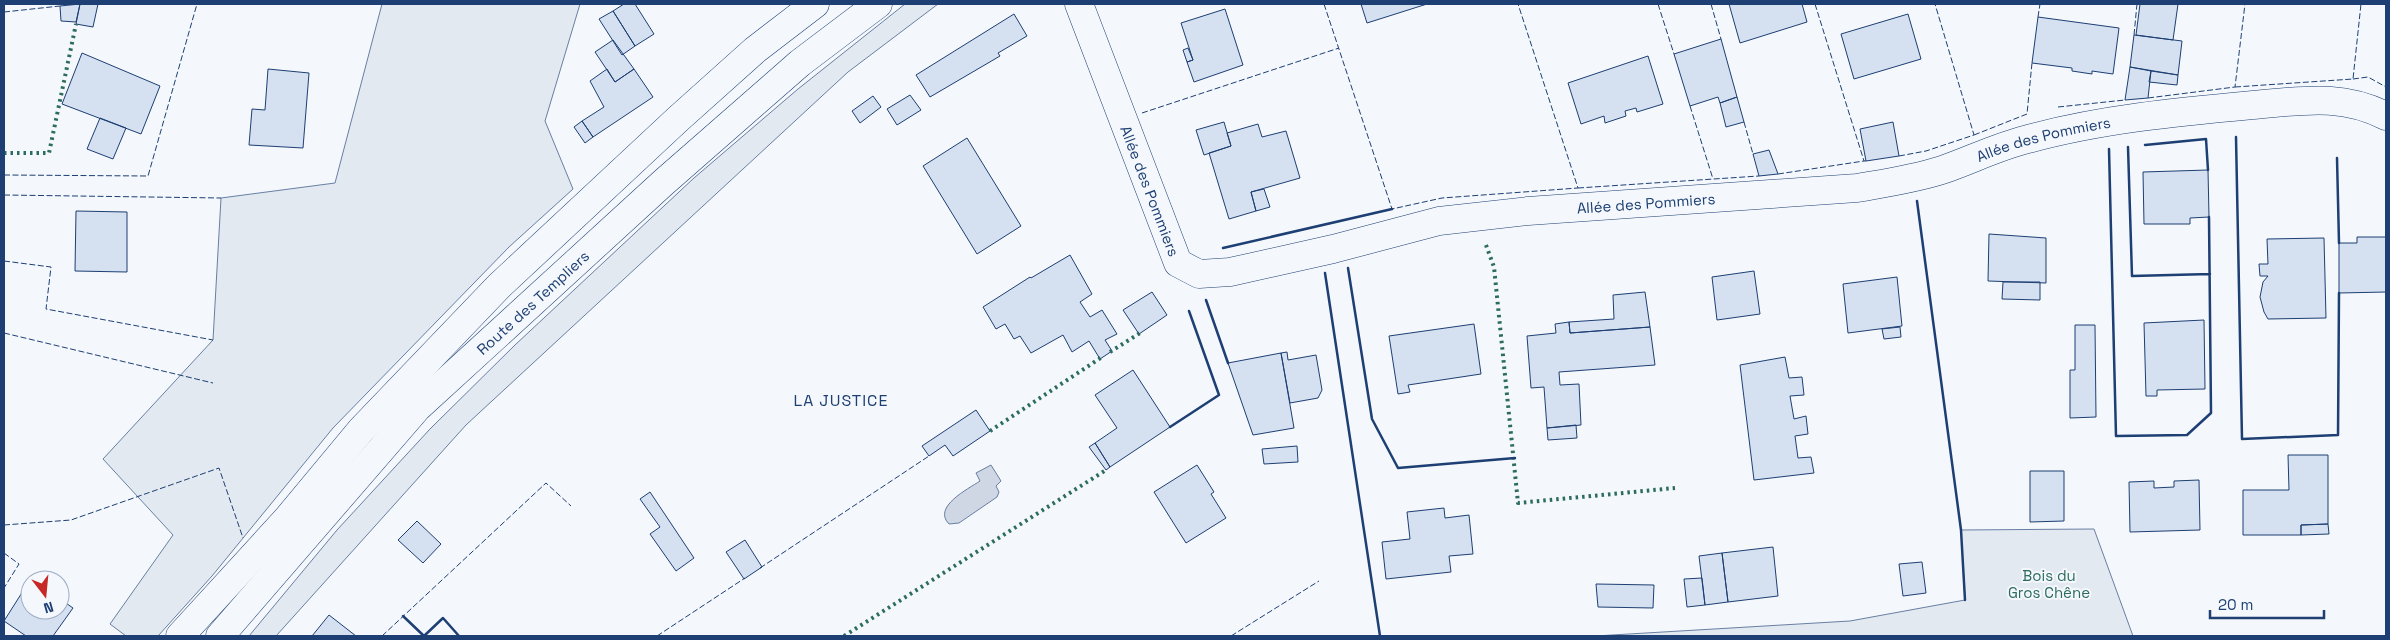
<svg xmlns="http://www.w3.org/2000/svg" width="2390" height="640" font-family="'Space Grotesk',sans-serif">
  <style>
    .green { fill: #e3e9f0; stroke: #687fa3 }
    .water { fill: #cfd7e4; stroke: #687fa3 }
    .building { fill: #d5e0f0; stroke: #1d3f73 }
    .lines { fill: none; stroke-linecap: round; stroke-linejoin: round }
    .street-casing { stroke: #1d3f73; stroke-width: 29 }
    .secondary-casing { stroke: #1d3f73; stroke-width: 29 }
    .street { stroke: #f4f7fb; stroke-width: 28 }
    .secondary { stroke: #f4f7fb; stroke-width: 28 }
    .hedge { stroke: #2c6c60; stroke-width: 4; stroke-dasharray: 2.5 4; stroke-linecap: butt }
    .fence { stroke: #1d3f73; stroke-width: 1; stroke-dasharray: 6 2.5; stroke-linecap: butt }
    .wall { stroke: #1d3f73; stroke-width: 2.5 }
    .labels { text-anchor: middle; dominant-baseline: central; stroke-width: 4; stroke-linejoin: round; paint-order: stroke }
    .street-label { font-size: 15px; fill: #1d3f73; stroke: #f4f7fb }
    .park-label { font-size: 15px; fill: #2c6c60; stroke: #f4f7fb }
    .neighbourhood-label { font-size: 16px; letter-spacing: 1px; fill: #1d3f73; stroke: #f4f7fb }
  </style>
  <rect width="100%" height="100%" fill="#f4f7fb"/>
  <path class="green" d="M 382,4 L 580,4 L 545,121 L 573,189 L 509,247 L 333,428 L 212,576 L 158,636 L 126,636 L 110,624 L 173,535 L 103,459 L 213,340 L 221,198 L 335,183 Z
    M 905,4 L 938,4 L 848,72 L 466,425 L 276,636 L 249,636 L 337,530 L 430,429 L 515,345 L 694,178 L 798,89 Z
    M 2094,529 L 2133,636 L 1595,636 L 1850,621 L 1965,600 L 1961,530 Z"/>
  <path class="water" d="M 991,465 L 1001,481 L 996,486 L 999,492 L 997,497 L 959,523 L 949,524 C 932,507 968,489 980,481 L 976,473 Z"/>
  <path class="building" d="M 80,4 L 76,22 L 61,21 L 60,6 Z
    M 80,4 L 98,4 L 93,27 L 76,24 Z
    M 624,4 L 635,4 L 654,34 L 635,46 L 613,11 Z
    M 1361,4 L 1427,4 L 1367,23 Z
    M 1729,4 L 1802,4 L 1807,22 L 1740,43 Z
    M 2140,4 L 2178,4 L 2173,40 L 2136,35 Z
    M 1225,9 L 1243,65 L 1194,82 L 1187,62 L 1193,60 L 1181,23 Z
    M 613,11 L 635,46 L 622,55 L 599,19 Z
    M 1014,14 L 1027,36 L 998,53 L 1000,56 L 930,97 L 916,75 Z
    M 1908,14 L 1921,59 L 1854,79 L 1841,34 Z
    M 2038,17 L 2119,28 L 2113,74 L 2092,71 L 2092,74 L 2072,71 L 2072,68 L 2032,63 Z
    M 2134,35 L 2182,41 L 2178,75 L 2130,67 Z
    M 1721,39 L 1737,97 L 1720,103 L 1718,97 L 1690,106 L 1674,54 Z
    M 613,40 L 634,69 L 615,82 L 595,52 Z
    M 1188,48 L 1193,60 L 1187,62 L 1183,50 Z
    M 82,53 L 160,86 L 141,134 L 62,104 Z
    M 1648,56 L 1663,104 L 1637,112 L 1636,108 L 1625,111 L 1626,116 L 1605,123 L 1604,116 L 1581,124 L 1568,83 Z
    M 2130,67 L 2151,71 L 2148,98 L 2125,100 Z
    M 268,69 L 309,73 L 303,148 L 249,145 L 252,109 L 265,110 Z
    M 607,69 L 615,82 L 634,69 L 653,97 L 593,137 L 582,121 L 604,107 L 590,81 Z
    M 2151,71 L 2178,75 L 2177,85 L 2149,82 Z
    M 910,95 L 921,110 L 897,125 L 887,109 Z
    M 873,96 L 881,107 L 860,123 L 852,111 Z
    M 1737,97 L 1744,122 L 1726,127 L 1720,103 Z
    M 100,118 L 126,128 L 113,159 L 87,149 Z
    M 582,121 L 593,137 L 585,143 L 574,127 Z
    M 1224,122 L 1231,146 L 1204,155 L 1196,130 Z
    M 1893,122 L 1899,156 L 1866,161 L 1860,129 Z
    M 1258,124 L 1262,137 L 1286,131 L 1300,178 L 1251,192 L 1256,211 L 1229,219 L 1209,153 L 1231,146 L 1227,133 Z
    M 967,138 L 1021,226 L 977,254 L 923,166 Z
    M 1769,150 L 1778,174 L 1759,176 L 1753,154 Z
    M 2208,170 L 2209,217 L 2190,218 L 2190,224 L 2144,224 L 2143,172 Z
    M 1264,189 L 1270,207 L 1256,211 L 1251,192 Z
    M 76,211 L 127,212 L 127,272 L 75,271 Z
    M 1989,234 L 2046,238 L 2046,283 L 1988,281 Z
    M 2357,237 L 2386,237 L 2386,292 L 2339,293 L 2339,243 L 2357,243 Z
    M 2324,238 L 2326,318 L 2268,319 L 2264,312 L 2260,297 L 2263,282 L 2268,276 L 2260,276 L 2259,264 L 2268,264 L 2267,239 Z
    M 1070,255 L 1092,294 L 1080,302 L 1090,317 L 1102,310 L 1117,334 L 1105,340 L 1112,351 L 1100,359 L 1089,341 L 1072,352 L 1063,335 L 1031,353 L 1020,336 L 1014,339 L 1005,324 L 996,329 L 983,307 L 1030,277 L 1031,278 Z
    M 1754,271 L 1760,314 L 1717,320 L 1712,277 Z
    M 1897,277 L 1902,326 L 1848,333 L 1843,284 Z
    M 2003,282 L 2040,282 L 2040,300 L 2002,299 Z
    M 1152,292 L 1167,315 L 1139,334 L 1123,310 Z
    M 1645,292 L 1650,327 L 1570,333 L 1569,322 L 1614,319 L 1613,295 Z
    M 2204,320 L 2205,389 L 2157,390 L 2157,396 L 2146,396 L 2144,323 Z
    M 1569,322 L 1570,333 L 1650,327 L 1655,365 L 1559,372 L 1560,385 L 1579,384 L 1581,425 L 1547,428 L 1544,387 L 1531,388 L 1527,336 L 1556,333 L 1555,324 Z
    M 1474,324 L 1481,374 L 1408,385 L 1410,392 L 1398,394 L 1389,336 Z
    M 2075,325 L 2095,325 L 2096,417 L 2070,418 L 2070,370 L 2075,370 Z
    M 1900,327 L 1901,337 L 1884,339 L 1882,329 Z
    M 1287,352 L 1288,360 L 1316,355 L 1322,390 L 1318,398 L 1290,403 L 1281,353 Z
    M 1281,353 L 1294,428 L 1253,435 L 1228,363 Z
    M 1785,357 L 1789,378 L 1802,377 L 1804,395 L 1790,396 L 1794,419 L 1806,416 L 1808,434 L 1795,436 L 1798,458 L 1811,457 L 1814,473 L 1754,480 L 1740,365 Z
    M 1133,370 L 1170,427 L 1110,467 L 1095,443 L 1117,428 L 1095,395 Z
    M 976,410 L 990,431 L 953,456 L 945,445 L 929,456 L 922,446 Z
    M 1576,425 L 1577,438 L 1548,440 L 1547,428 Z
    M 1095,443 L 1110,467 L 1106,470 L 1089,447 Z
    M 1297,446 L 1298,462 L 1264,464 L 1262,449 Z
    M 2288,455 L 2328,455 L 2328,524 L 2301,525 L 2301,535 L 2243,535 L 2243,490 L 2289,490 Z
    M 1197,465 L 1214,492 L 1211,494 L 1226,518 L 1186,543 L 1154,492 Z
    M 2030,471 L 2064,471 L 2064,521 L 2030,522 Z
    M 2199,480 L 2200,530 L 2130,532 L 2129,482 L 2154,481 L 2154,488 L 2174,487 L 2174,481 Z
    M 650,492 L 694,558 L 676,571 L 650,534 L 660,527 L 640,499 Z
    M 1444,508 L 1445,518 L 1469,515 L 1473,554 L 1449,556 L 1451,572 L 1386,579 L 1382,542 L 1410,539 L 1407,512 Z
    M 417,521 L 441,544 L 423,563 L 398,540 Z
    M 2328,524 L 2329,534 L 2301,535 L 2301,525 Z
    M 745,540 L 762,567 L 744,579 L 726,552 Z
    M 1773,547 L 1778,596 L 1728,602 L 1722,553 Z
    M 1722,553 L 1728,602 L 1705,605 L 1699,556 Z
    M 1922,562 L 1926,593 L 1903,596 L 1899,564 Z
    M 1702,578 L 1705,605 L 1687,607 L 1684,579 Z
    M 30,580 L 30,610 L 60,610 L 60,599 L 73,608 L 53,636 L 26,636 L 4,621 Z
    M 1596,584 L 1654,585 L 1653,608 L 1598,607 Z
    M 329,615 L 356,636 L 312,636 Z"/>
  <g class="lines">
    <defs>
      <g id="street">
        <path id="s1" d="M 1079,4 L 1178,263 L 1199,274 L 1230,272 L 1333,249 L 1439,221 L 1528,211 L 1857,188 C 1886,183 1914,179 1942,170 C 1971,160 1999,146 2028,139 C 2101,119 2177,112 2253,105 C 2301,101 2341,93 2386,116"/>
      </g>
      <g id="secondary">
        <path d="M 180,636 L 287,519 L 361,430 L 499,286 L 678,119 L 755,50 L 815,4"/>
        <path id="s2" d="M 220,636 L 417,408 L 664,182 L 800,63 L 878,4"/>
      </g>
    </defs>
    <use href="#street" class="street-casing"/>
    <use href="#secondary" class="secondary-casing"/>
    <use href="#street" class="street"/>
    <use href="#secondary" class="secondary"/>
    <path class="hedge" d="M 4,153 L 49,153 L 76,24
      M 1486,245 L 1494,267 L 1518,503 L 1675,488
      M 1110,352 L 1140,333
      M 990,431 L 1102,357
      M 844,636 L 1106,470"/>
    <path class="fence" d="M 1324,4 L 1392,209 L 1442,198 L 1578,188 L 1518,4
      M 1658,4 L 1674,54
      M 1711,4 L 1721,39
      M 1815,4 L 1864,161 L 1866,161
      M 4,12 L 60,6
      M 2038,17 L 2040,4
      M 2134,35 L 2137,4
      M 2353,79 L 2368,77 L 2386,87
      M 2235,87 L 2353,79 L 2361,4
      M 2148,98 L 2235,87 L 2245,4
      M 1690,106 L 1713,179
      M 2058,107 L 2125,100
      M 1142,113 L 1339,48
      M 1744,122 L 1753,154
      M 1974,135 L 2027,114 L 2032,63
      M 1899,156 L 1926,151 L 1974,135 L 1935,4
      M 1778,174 L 1864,161
      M 4,175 L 148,176 L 197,4
      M 1578,188 L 1759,176
      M 4,195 L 221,198
      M 4,261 L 51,267 L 46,309 L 213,340
      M 4,333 L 213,383
      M 4,525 L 71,520 L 219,468 L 243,538
      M 4,553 L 19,564 L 4,588
      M 760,568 L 929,456
      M 382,636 L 546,483 L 571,506
      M 657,636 L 745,578
      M 1231,636 L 1319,581"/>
    <path class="wall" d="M 2236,137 L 2242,439 L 2338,435 L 2339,293
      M 2145,145 L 2206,139 L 2208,170
      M 2128,147 L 2132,276 L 2210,274
      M 2109,149 L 2116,436 L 2187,435 L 2211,413 L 2209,217
      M 2337,158 L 2339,243
      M 1917,201 L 1961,530 L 1965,600
      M 1223,248 L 1392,209
      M 1348,268 L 1372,419 L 1398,468 L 1515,458
      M 1325,273 L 1380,636
      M 1206,300 L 1228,363
      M 1170,427 L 1219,395 L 1189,311
      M 403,616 L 424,636 L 443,618 L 459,636"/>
  </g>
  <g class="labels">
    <g class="street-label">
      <text stroke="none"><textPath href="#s1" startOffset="1160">Allée des Pommiers</textPath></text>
      <text stroke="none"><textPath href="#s1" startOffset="200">Allée des Pommiers</textPath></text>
      <text stroke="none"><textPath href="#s1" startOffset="755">Allée des Pommiers</textPath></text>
      <text stroke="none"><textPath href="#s2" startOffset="458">Route des Templiers</textPath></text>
    </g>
    <g class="park-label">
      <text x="2049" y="575">Bois du<tspan x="2049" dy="17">Gros Chêne</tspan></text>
    </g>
    <g class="neighbourhood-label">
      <text x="841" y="400">LA JUSTICE</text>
    </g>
  </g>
  <rect width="2390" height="640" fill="none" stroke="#1d3f73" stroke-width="10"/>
  <g transform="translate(45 595) rotate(164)"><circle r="24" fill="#f4f7fb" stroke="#9eadc5"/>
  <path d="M0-4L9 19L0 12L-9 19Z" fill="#c62828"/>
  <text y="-8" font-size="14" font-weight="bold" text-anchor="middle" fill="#1d3f73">N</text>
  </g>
  <path d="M2210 610v8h114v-8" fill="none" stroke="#1d3f73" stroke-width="2.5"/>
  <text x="2218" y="610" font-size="15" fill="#1d3f73" stroke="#f4f7fb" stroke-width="4" paint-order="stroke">20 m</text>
</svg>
